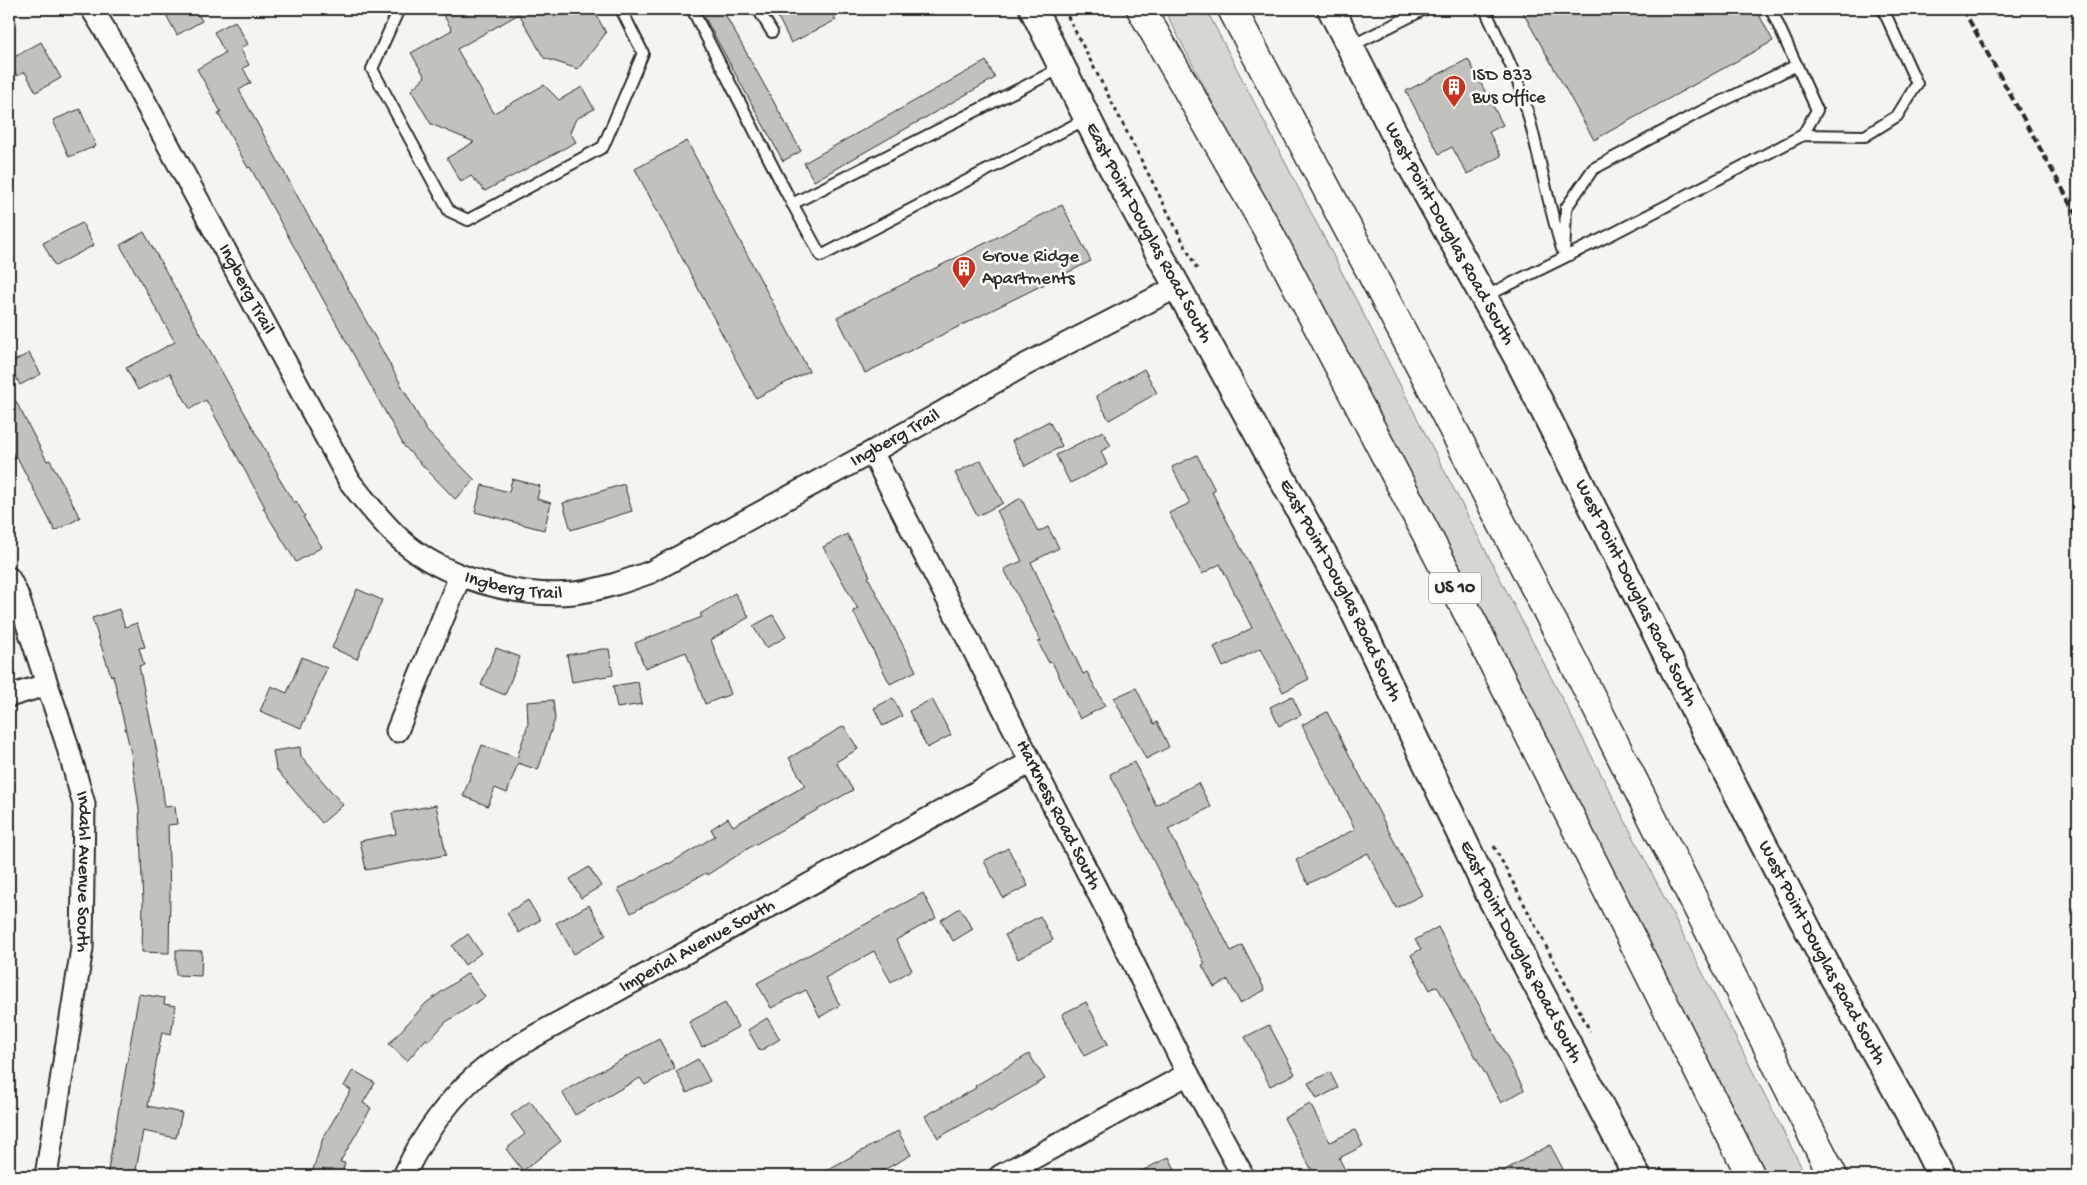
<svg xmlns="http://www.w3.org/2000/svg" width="2087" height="1185" font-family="'Gochi Hand',sans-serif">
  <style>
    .green { fill: #d7d6d2; stroke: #81807e }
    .building { fill: #c2c1be; stroke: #2b2b2b }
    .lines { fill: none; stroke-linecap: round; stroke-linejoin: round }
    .service-casing { stroke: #2b2b2b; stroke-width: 14 }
    .minor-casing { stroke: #2b2b2b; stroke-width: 25 }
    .tertiary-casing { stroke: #2b2b2b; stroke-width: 30 }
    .motorway-casing { stroke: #2b2b2b; stroke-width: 31 }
    .path { stroke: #2b2b2b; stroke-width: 3; stroke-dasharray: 4 4; stroke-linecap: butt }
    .service { stroke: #fdfcf7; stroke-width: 10 }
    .minor { stroke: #fdfcf7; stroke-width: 21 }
    .tertiary { stroke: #fdfcf7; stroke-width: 26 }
    .motorway { stroke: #fdfcf7; stroke-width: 28 }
    .rail { stroke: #2b2b2b; stroke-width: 4; stroke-dasharray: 8 4; stroke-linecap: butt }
    .labels { text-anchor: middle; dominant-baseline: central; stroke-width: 5; stroke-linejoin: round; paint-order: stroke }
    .shield { fill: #fdfcf7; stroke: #6a6a68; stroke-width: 1 }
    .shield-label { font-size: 18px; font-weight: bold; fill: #2b2b2b }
    .poi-label { font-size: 19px; fill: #2b2b2b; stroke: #fdfcf7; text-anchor: start }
    .street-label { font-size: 19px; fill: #2b2b2b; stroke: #fdfcf7 }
  </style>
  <rect width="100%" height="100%" fill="#f5f4ef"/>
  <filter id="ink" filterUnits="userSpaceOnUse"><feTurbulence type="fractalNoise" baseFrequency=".02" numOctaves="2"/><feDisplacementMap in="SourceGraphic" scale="10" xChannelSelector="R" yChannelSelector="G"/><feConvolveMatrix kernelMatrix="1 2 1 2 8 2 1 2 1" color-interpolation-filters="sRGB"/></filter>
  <g filter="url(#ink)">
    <path class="green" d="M 1164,9 L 1206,9 L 1634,838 L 1806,1176 L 1766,1176 L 1397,458 Z"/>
    <path class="building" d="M 163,9 L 195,9 L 202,21 L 177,35 Z
      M 440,9 L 593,9 L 606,33 L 578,69 L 544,58 L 519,14 L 457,49 L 494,113 L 544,85 L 559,100 L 582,87 L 594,109 L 576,119 L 570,132 L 576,142 L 485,191 L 471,176 L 461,182 L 447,158 L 474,142 L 431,124 L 411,90 L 425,77 L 411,53 L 452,30 Z
      M 700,9 L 722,9 L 801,151 L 783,161 Z
      M 774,9 L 830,9 L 836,20 L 791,43 Z
      M 1521,9 L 1756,9 L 1773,41 L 1594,140 Z
      M 235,21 L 248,44 L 240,48 L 249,65 L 243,68 L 251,83 L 239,90 L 426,430 L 475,480 L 455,499 L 404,446 L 250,167 L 248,168 L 218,113 L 221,112 L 197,69 L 225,53 L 214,32 Z
      M 41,42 L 61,78 L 36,92 L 25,72 L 17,76 L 9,60 Z
      M 1468,59 L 1503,125 L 1489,132 L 1501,156 L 1467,174 L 1452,147 L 1439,154 L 1406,91 Z
      M 986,61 L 995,78 L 814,181 L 804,163 Z
      M 80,109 L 96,146 L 69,157 L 53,120 Z
      M 687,141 L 809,371 L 756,398 L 635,169 Z
      M 1062,205 L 1091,261 L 865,373 L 837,317 Z
      M 82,223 L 94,245 L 55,266 L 43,243 Z
      M 144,232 L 253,428 L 278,474 L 277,475 L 294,503 L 296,501 L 305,516 L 303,517 L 322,547 L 296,562 L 263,508 L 265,507 L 206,400 L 190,409 L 170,373 L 138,390 L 126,368 L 175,342 L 120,245 Z
      M 29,353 L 41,374 L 20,385 L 9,364 Z
      M 1144,369 L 1157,393 L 1109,420 L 1096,396 Z
      M 9,388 L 47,461 L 50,460 L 80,518 L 55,531 L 17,457 L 15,458 L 9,445 Z
      M 1049,421 L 1062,446 L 1025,466 L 1012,441 Z
      M 1103,431 L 1111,446 L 1101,451 L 1107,465 L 1070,483 L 1056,455 Z
      M 1197,455 L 1215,490 L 1212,492 L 1309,679 L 1283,692 L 1261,648 L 1223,667 L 1214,647 L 1252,628 L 1220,564 L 1202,574 L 1169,513 L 1190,503 L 1172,467 Z
      M 981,460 L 1003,503 L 977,516 L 955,473 Z
      M 512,479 L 540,486 L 537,499 L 551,503 L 544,530 L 475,512 L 482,485 L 509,492 Z
      M 624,484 L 632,511 L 571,530 L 563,503 Z
      M 1021,498 L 1038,532 L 1048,527 L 1059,548 L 1031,562 L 1083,674 L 1087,672 L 1105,706 L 1080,719 L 1052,662 L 1049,663 L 1038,642 L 1041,641 L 1004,569 L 1022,561 L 997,511 Z
      M 847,534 L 870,576 L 868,577 L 916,671 L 890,684 L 853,611 L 858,609 L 823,547 Z
      M 357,589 L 382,600 L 357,659 L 332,648 Z
      M 735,593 L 749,617 L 711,640 L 731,694 L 705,704 L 686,652 L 645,668 L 635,643 L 702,617 L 700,614 Z
      M 119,609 L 125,627 L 137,623 L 145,647 L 139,648 L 144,665 L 139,666 L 159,762 L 165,807 L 175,806 L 177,824 L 168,825 L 170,894 L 169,953 L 142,952 L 143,903 L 139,809 L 131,753 L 113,675 L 111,676 L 92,618 Z
      M 773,615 L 786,637 L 766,648 L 753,626 Z
      M 496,648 L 520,657 L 505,695 L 481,685 Z
      M 602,649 L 609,649 L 613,675 L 572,682 L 567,655 Z
      M 302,657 L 327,668 L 301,728 L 260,711 L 271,686 L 287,693 Z
      M 638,682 L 642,704 L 617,708 L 613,686 Z
      M 1136,688 L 1154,724 L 1157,722 L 1169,747 L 1146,759 L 1125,717 L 1124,718 L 1114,698 Z
      M 1292,696 L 1301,715 L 1279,726 L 1270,707 Z
      M 893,698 L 902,716 L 883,726 L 874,708 Z
      M 932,699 L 951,735 L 927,748 L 909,711 Z
      M 553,700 L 555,719 L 538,770 L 518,763 L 507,793 L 495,788 L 488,806 L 463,796 L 482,745 L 517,758 L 528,724 L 527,702 Z
      M 1327,712 L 1422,895 L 1396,908 L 1368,853 L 1308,884 L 1296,860 L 1355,829 L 1302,725 Z
      M 844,726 L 858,749 L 836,762 L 853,790 L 747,849 L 707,875 L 706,873 L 631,913 L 618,889 L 668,863 L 669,864 L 715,836 L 711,829 L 728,818 L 733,826 L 805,786 L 789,758 Z
      M 300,747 L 301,756 L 343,805 L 322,823 L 276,769 L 273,751 Z
      M 1134,762 L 1156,805 L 1198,783 L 1211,807 L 1168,829 L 1231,951 L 1242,945 L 1265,990 L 1240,1003 L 1228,980 L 1214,987 L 1202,965 L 1205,964 L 1110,774 Z
      M 436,805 L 446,855 L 366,870 L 360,841 L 396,834 L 392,813 Z
      M 1008,848 L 1028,886 L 1003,898 L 984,861 Z
      M 589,867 L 601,886 L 581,898 L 570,879 Z
      M 923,893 L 936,918 L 896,940 L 912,970 L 891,982 L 874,951 L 825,978 L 840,1005 L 820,1017 L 806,990 L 771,1008 L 757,983 Z
      M 528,900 L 540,920 L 519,933 L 507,913 Z
      M 589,905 L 606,935 L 574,954 L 556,923 Z
      M 960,908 L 973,929 L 953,941 L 941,920 Z
      M 1040,916 L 1053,940 L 1018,959 L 1005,935 Z
      M 1438,927 L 1524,1090 L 1501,1103 L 1437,986 L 1430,990 L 1411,955 L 1421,949 L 1415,940 Z
      M 468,934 L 481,953 L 465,965 L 452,946 Z
      M 176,950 L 202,951 L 201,976 L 176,975 Z
      M 468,973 L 485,997 L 446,1022 L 429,1041 L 426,1039 L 407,1061 L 389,1044 L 426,1003 Z
      M 139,994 L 165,998 L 164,1004 L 176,1006 L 171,1034 L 162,1032 L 148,1106 L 182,1113 L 176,1138 L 143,1131 L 135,1176 L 107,1176 Z
      M 1086,1002 L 1108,1044 L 1084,1056 L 1062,1014 Z
      M 725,1003 L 738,1027 L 702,1047 L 689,1022 Z
      M 767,1018 L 780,1039 L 760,1051 L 748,1030 Z
      M 1269,1025 L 1295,1074 L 1270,1086 L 1245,1037 Z
      M 659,1039 L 675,1068 L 645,1085 L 640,1078 L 575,1115 L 562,1092 Z
      M 1029,1054 L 1045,1079 L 990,1111 L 989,1109 L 938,1138 L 925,1116 L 976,1088 L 975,1086 Z
      M 698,1059 L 710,1081 L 687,1093 L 676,1071 Z
      M 353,1070 L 375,1083 L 363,1103 L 371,1108 L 340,1162 L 345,1163 L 341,1176 L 311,1176 L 323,1138 L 351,1090 L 344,1086 Z
      M 1330,1072 L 1338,1088 L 1317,1099 L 1308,1083 Z
      M 530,1101 L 561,1141 L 523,1171 L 506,1149 L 525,1134 L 511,1115 Z
      M 1310,1104 L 1330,1142 L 1355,1130 L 1363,1146 L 1339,1158 L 1348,1176 L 1315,1176 L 1301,1150 L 1284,1118 Z
      M 898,1131 L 911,1155 L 873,1176 L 816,1176 Z
      M 1550,1145 L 1563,1169 L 1550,1176 L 1494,1176 Z
      M 1169,1157 L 1178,1176 L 1132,1176 Z"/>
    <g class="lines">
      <defs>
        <path id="service" d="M 399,9 L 372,69 L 449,211 L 468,220 L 603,147 L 643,53 L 621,9
          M 692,9 L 787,194 L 821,256 L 1086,119
          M 758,9 L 772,32
          M 1485,9 C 1497,37 1512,65 1522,93 C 1538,145 1546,198 1562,249
          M 1351,46 L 1425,9
          M 1803,135 L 1865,136 L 1897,116 L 1917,84 L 1883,9
          M 792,204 L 1061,68
          M 1564,257 L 1566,208 L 1593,169 L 1692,116 L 1797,65
          M 1484,297 L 1614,233 L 1803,135 L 1817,110 L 1771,9"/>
        <g id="minor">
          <path id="s1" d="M 92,9 L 116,48 L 350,482 C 366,502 381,522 400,539 C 442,578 518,598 574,593 C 601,590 626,581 651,572 L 872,452 L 1023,366 L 1177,287"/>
          <path id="s2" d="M 872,452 L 1110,916 L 1188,1074 L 1243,1176"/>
          <path id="s3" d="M 9,578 L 17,594 L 66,741 L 84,804 L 82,948 L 46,1176"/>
          <path d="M 9,696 L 46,685"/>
          <path d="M 397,731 L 460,576"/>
          <path id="s4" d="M 404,1176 C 421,1137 453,1092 488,1066 C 502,1056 518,1046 533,1037 L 1031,762"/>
          <path d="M 1000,1176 L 1188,1074"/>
        </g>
        <g id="tertiary">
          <path id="s5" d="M 1033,9 L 1108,160 L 1348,599 L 1489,894 L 1637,1176"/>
          <path id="s6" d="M 1331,9 L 1405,155 L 1517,357 L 1709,739 L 1828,968 L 1916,1126 L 1941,1176"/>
        </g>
        <path id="motorway" d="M 1141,9 L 1266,227 L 1474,625 L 1751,1176
          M 1232,9 L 1422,369 L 1574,663 L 1833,1176"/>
      </defs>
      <use href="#service" class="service-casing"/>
      <use href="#minor" class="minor-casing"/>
      <use href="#tertiary" class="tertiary-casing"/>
      <use href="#motorway" class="motorway-casing"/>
      <path class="path" d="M 1064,9 L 1198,271
        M 1494,846 L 1590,1031
        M 1660,1168 L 1665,1176"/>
      <use href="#service" class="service"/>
      <use href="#minor" class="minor"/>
      <use href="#tertiary" class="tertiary"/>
      <use href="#motorway" class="motorway"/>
      <path class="rail" d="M 1963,9 L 2078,217"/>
    </g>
  </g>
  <defs>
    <symbol id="building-pin" viewBox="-11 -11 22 30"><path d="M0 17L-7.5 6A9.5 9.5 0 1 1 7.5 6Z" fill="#c8321e" stroke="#fdfcf7"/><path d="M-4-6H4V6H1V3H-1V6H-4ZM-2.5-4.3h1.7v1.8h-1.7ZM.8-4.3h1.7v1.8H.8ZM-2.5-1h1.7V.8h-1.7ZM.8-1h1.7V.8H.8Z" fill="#fff"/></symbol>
  </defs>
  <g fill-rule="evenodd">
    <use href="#building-pin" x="1440" y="73" width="28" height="38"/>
    <use href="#building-pin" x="950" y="254" width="28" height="38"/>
  </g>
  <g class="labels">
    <rect class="shield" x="1429" y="572.5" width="52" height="31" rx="4"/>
    <g class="shield-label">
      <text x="1455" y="588">US 10</text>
    </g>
    <g class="poi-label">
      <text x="1472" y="76">ISD 833<tspan x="1472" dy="22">Bus Office</tspan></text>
      <text x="982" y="257">Grove Ridge<tspan x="982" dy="22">Apartments</tspan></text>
    </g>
    <g class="street-label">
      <text stroke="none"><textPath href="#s5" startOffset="252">East Point Douglas Road South</textPath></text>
      <text stroke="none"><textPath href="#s6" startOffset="254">West Point Douglas Road South</textPath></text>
      <text stroke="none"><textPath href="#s1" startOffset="320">Ingberg Trail</textPath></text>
      <text stroke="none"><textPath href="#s1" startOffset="1160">Ingberg Trail</textPath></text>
      <text stroke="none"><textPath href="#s1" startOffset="740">Ingberg Trail</textPath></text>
      <text stroke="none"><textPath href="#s5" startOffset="658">East Point Douglas Road South</textPath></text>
      <text stroke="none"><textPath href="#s6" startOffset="659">West Point Douglas Road South</textPath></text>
      <text stroke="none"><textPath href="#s2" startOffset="408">Harkness Road South</textPath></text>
      <text stroke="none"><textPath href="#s3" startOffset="306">Indahl Avenue South</textPath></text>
      <text stroke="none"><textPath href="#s4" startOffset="381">Imperial Avenue South</textPath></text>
      <text stroke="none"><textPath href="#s5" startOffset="1062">East Point Douglas Road South</textPath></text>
      <text stroke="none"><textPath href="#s6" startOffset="1064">West Point Douglas Road South</textPath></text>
    </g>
  </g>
  <rect width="2087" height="1185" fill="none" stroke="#fdfcf7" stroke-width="30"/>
  <rect x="15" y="15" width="2057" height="1155" fill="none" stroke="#2b2b2b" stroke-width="2" filter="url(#ink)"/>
</svg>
